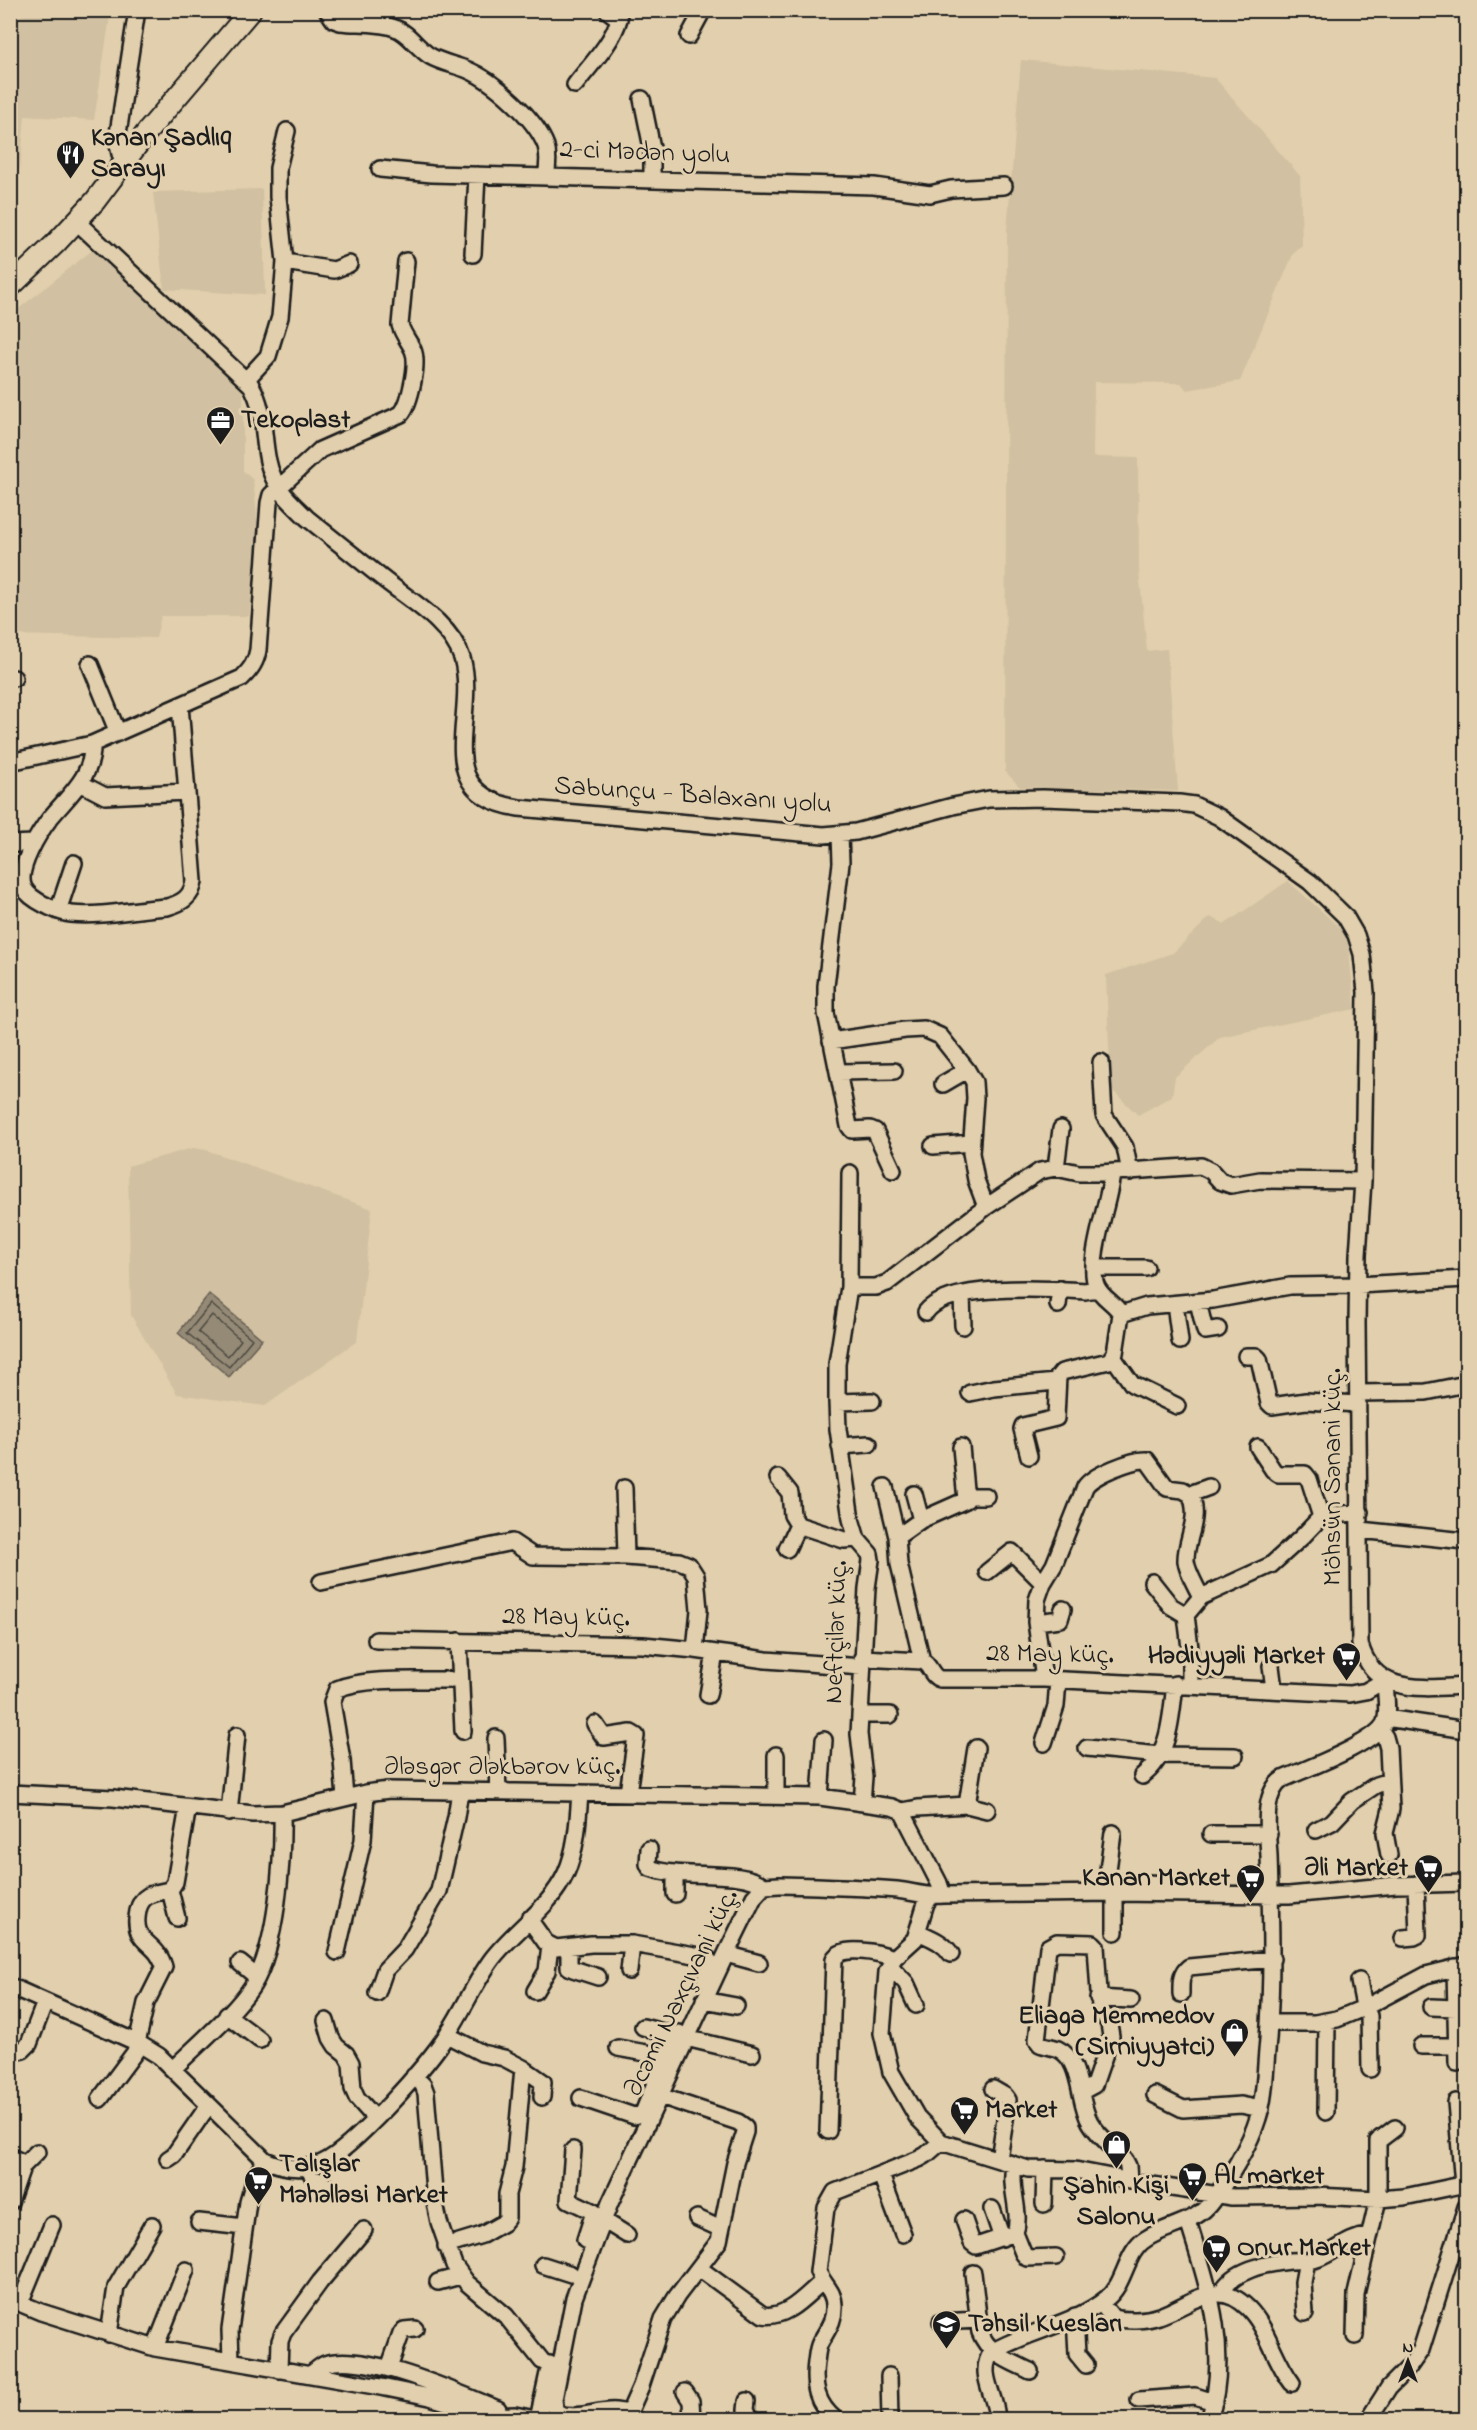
<svg xmlns="http://www.w3.org/2000/svg" width="1477" height="2430" font-family="'Indie Flower',sans-serif">
  <style>
    .built { fill: #d1c0a1 }
    .water { fill: #958a76; stroke: #655e52; stroke-width: 1.5 }
    .lines { fill: none; stroke-linecap: round; stroke-linejoin: round }
    .shore { stroke: #4c4840; stroke-width: 1.5 }
    .minor-casing { stroke: #1c1c1c; stroke-width: 20 }
    .major-casing { stroke: #1c1c1c; stroke-width: 24 }
    .minor { stroke: #e1cfad; stroke-width: 15 }
    .major { stroke: #e1cfad; stroke-width: 20 }
    .labels { text-anchor: middle; dominant-baseline: central; stroke-width: 6; stroke-linejoin: round; paint-order: stroke }
    .poi-label { font-size: 27px; font-weight: bold; fill: #1c1c1c; stroke: #e1cfad; text-anchor: start }
    .street-label { font-size: 27px; fill: #1c1c1c; stroke: #e1cfad }
  </style>
  <rect width="100%" height="100%" fill="#e1cfad"/>
  <filter id="ink" filterUnits="userSpaceOnUse"><feTurbulence type="fractalNoise" baseFrequency=".0167" numOctaves="2"/><feDisplacementMap in="SourceGraphic" scale="12" xChannelSelector="R" yChannelSelector="G"/><feConvolveMatrix kernelMatrix="1 2 1 2 8 2 1 2 1" color-interpolation-filters="sRGB"/></filter>
  <g filter="url(#ink)">
    <path class="built" d="M 41,11 L 110,16 L 94,120 L 25,116 L 20,168 L 11,177 L 11,18 Z
      M 1021,60 L 1215,78 L 1300,176 L 1302,246 L 1293,254 L 1240,381 L 1187,390 L 1181,383 L 1094,382 L 1093,457 L 1138,458 L 1139,571 L 1147,651 L 1167,649 L 1178,791 L 1020,787 L 1005,771 L 1007,231 Z
      M 262,189 L 265,295 L 164,289 L 153,192 Z
      M 95,248 L 243,392 L 243,471 L 253,480 L 259,533 L 249,616 L 161,616 L 156,638 L 11,635 L 11,315 Z
      M 1288,881 L 1347,934 L 1355,1009 L 1220,1037 L 1175,1077 L 1172,1096 L 1138,1115 L 1111,1089 L 1106,975 L 1173,953 L 1210,917 L 1225,924 Z
      M 193,1148 L 206,1150 L 372,1209 L 357,1341 L 265,1406 L 177,1394 L 131,1315 L 128,1166 Z"/>
    <path class="water" d="M 209,1294 L 262,1339 L 229,1377 L 178,1333 Z"/>
    <g class="lines">
      <path class="shore" d="M 211,1304 L 252,1339 L 229,1367 L 187,1333 Z
        M 212,1315 L 241,1340 L 228,1356 L 198,1332 Z"/>
      <defs>
        <path id="minor" d="M 327,10 L 334,20 L 340,22 C 358,24 378,22 395,28 C 409,33 417,48 430,56 C 442,63 456,65 468,70 C 494,81 536,119 546,146 C 549,156 548,166 546,177 L 874,186 L 930,194 L 951,189 L 1004,186
          M 689,36 L 703,10
          M 575,85 C 590,65 612,44 619,19 L 607,10
          M 642,99 L 652,148 L 652,179
          M 125,160 L 120,154 L 117,140 L 137,10
          M 380,169 L 432,174 L 546,177
          M 77,222 L 251,385 C 269,416 260,450 274,479 C 281,494 295,506 307,518 C 332,538 357,558 382,578 C 409,600 451,623 462,658 C 479,716 427,794 519,808 L 824,835 L 856,832 L 953,806 L 989,799 L 1043,798 L 1179,803 L 1194,805 L 1219,817 L 1310,882 L 1345,916 L 1356,935 L 1362,954 L 1366,992 L 1363,1181 L 1358,1255 L 1357,1323 L 1360,1644 C 1374,1696 1423,1688 1466,1686
          M 473,254 L 477,175
          M 285,262 L 334,270 L 349,264
          M 246,380 L 268,356 L 280,317 L 285,262 L 278,197 L 278,168 L 287,131
          M 90,664 L 118,733
          M 10,678 L 14,678
          M 92,744 C 94,775 69,795 51,817 C 40,831 15,870 24,888 C 28,896 37,901 45,905 C 54,909 61,913 71,914 C 102,917 136,909 167,907 C 182,903 192,897 194,881 L 180,705
          M 10,762 L 92,744 L 242,678 C 251,669 256,662 258,650 L 269,503 L 271,495 L 320,450 L 401,414 C 410,404 419,363 413,350 C 409,341 403,335 400,325 L 406,261
          M 80,783 L 105,796 L 186,792
          M 840,834 L 841,863 L 826,986 L 826,1013 L 849,1126 L 852,1130 L 870,1129 L 875,1131 L 893,1170
          M 10,844 L 34,843
          M 58,911 L 74,863
          M 831,1041 L 905,1030 L 924,1029 L 940,1036 L 967,1070 L 974,1082 L 975,1098 L 971,1153 L 976,1180 L 986,1207
          M 1101,1062 L 1104,1115 L 1125,1147 L 1130,1172
          M 838,1072 L 894,1071
          M 943,1084 L 967,1070
          M 933,1146 L 971,1143
          M 1056,1168 L 1061,1129
          M 850,1173 L 849,1287 L 837,1364 L 837,1402 L 838,1429 L 851,1519 L 857,1539 L 870,1554 L 871,1560 L 867,1588 L 859,1734 L 864,1777 L 862,1803
          M 1094,1268 L 1146,1268
          M 849,1287 L 876,1287 L 887,1283 L 986,1207 L 1040,1171 L 1056,1168 L 1079,1173 L 1100,1173 L 1201,1166 L 1211,1171 L 1220,1181 L 1231,1185 L 1260,1180 L 1363,1181
          M 962,1295 L 963,1326
          M 1198,1302 L 1205,1331 L 1218,1329
          M 1175,1304 L 1180,1341
          M 1058,1305 L 1060,1289
          M 926,1312 C 948,1282 1051,1289 1085,1291 L 1097,1289
          M 1121,1314 L 1147,1306 L 1213,1300 L 1290,1286 L 1357,1285 L 1466,1279
          M 1246,1356 L 1256,1356 L 1259,1359 L 1269,1403 L 1272,1406 L 1306,1401 L 1358,1404
          M 1113,1357 L 1132,1384 L 1177,1406
          M 970,1393 L 994,1388 L 1056,1382
          M 1358,1393 L 1426,1392 L 1466,1384
          M 837,1402 L 872,1401
          M 840,1446 L 869,1444
          M 1258,1447 L 1273,1470 L 1278,1474 L 1305,1474 L 1309,1479 L 1321,1517
          M 1029,1456 L 1022,1429 L 1023,1426 L 1056,1418 L 1058,1377 L 1062,1372 L 1109,1361 L 1115,1353 L 1121,1314 C 1115,1303 1102,1298 1097,1287 C 1085,1263 1110,1201 1112,1173
          M 778,1478 L 790,1493 L 792,1515 L 798,1525 L 844,1540 L 857,1539
          M 885,1487 L 897,1537
          M 624,1488 L 626,1557
          M 914,1494 L 921,1520
          M 1190,1494 L 1209,1487
          M 967,1496 L 986,1496
          M 1360,1530 L 1465,1541
          M 787,1549 L 798,1525
          M 987,1572 L 1012,1552 L 1043,1583
          M 321,1582 L 512,1542 L 533,1556 L 626,1557 L 679,1561 L 689,1565 L 696,1576 L 699,1610 L 695,1650
          M 1152,1582 L 1171,1606 L 1186,1615
          M 1036,1622 L 1060,1619 L 1063,1609
          M 376,1640 L 643,1645 L 695,1650 L 766,1660 L 862,1667
          M 459,1641 L 463,1731
          M 862,1658 L 922,1661 C 931,1665 930,1676 940,1679 L 1044,1679 L 1350,1694 L 1366,1691 L 1385,1680
          M 922,1661 L 899,1564 L 897,1537 L 921,1520 L 966,1500 L 961,1447
          M 1271,1666 L 1274,1689
          M 1044,1679 L 1036,1622 L 1037,1600 L 1043,1583 L 1054,1565 L 1085,1487 C 1092,1475 1133,1459 1147,1460 L 1167,1488 L 1183,1490 L 1190,1494 C 1202,1518 1185,1539 1186,1561 C 1187,1572 1196,1586 1201,1597 L 1271,1565 L 1302,1537 L 1321,1517 L 1360,1512
          M 1190,1684 L 1190,1648 L 1186,1615 L 1201,1597
          M 708,1695 L 715,1653
          M 860,1715 L 890,1715
          M 1386,1718 L 1466,1730
          M 595,1724 L 604,1737 L 631,1733 L 636,1736 L 628,1793
          M 1381,1731 L 1385,1737 L 1388,1748 L 1391,1809 L 1385,1833 L 1389,1855
          M 496,1738 L 498,1792
          M 1044,1743 L 1056,1706 L 1058,1680
          M 1087,1748 L 1160,1755 L 1235,1756
          M 776,1755 L 776,1796
          M 1142,1776 C 1170,1756 1171,1716 1175,1684
          M 10,1793 L 113,1798 L 253,1814 L 282,1813 L 366,1793 L 389,1790 L 820,1797 L 892,1807 L 902,1811 L 939,1883 L 943,1895
          M 820,1797 L 824,1740
          M 345,1798 L 342,1760 L 332,1702 L 337,1689 C 368,1676 425,1681 460,1680
          M 967,1805 L 987,1810
          M 902,1811 L 918,1808 L 967,1805 L 976,1748
          M 229,1813 L 237,1735
          M 1316,1830 L 1332,1822 L 1352,1801 L 1376,1785 L 1389,1781
          M 1113,1833 L 1108,1870 L 1110,1880 L 1116,1882 L 1174,1884
          M 1211,1834 L 1269,1834
          M 649,1849 L 648,1864 L 650,1868 C 681,1880 742,1868 764,1886
          M 675,1874 L 675,1894
          M 170,1890 L 177,1918
          M 1115,1893 L 1115,1932
          M 930,1898 L 926,1903 L 915,1939 L 894,1958 L 887,1972 L 882,2033 L 891,2072 L 917,2117 L 941,2142 L 1028,2169 L 1075,2170 L 1152,2185 L 1232,2197 L 1316,2196 L 1378,2199 L 1404,2197 L 1466,2184
          M 529,1919 L 546,1943 L 556,1948 L 591,1944 L 632,1944 L 706,1957 L 711,1963 L 705,1979
          M 918,1932 C 931,1938 943,1942 951,1954
          M 1403,1938 L 1414,1937 L 1418,1935 L 1416,1884
          M 569,1947 L 569,1967 L 573,1969 L 598,1977
          M 337,1952 L 363,1840 L 366,1793
          M 726,1954 L 759,1963
          M 240,1963 L 257,1977
          M 890,1966 L 906,1983 L 916,2005
          M 1455,1967 L 1457,2063
          M 629,1971 L 632,1944
          M 1359,1981 L 1363,2001 L 1369,2016 L 1370,2069
          M 10,1986 L 138,2043 L 159,2056 L 265,2160 C 283,2168 303,2171 322,2163 C 352,2150 430,2063 448,2033 C 464,2009 475,1982 492,1959 C 515,1929 550,1908 566,1873 C 577,1848 578,1820 580,1793
          M 535,1991 L 547,1971 L 550,1946
          M 377,1993 L 385,1970 L 405,1949 L 439,1891 L 456,1817 L 460,1791
          M 1181,1994 C 1181,1983 1180,1974 1189,1967 L 1272,1959
          M 1098,1998 L 1131,2000
          M 704,2000 L 736,2006
          M 1431,2007 L 1456,2008
          M 227,2015 L 260,2040
          M 326,2021 L 331,2038 L 336,2046 L 346,2054 L 351,2063 L 353,2089 L 357,2098 L 375,2118
          M 1270,2023 L 1315,2023 L 1337,2019 L 1366,2007 L 1426,1975 L 1466,1965
          M 643,2027 L 678,2036
          M 686,2038 L 752,2054
          M 1421,2046 L 1457,2046
          M 618,2048 L 674,2058
          M 10,2053 L 23,2050 L 29,2044 L 45,2002
          M 523,2068 L 543,2082 L 542,2097
          M 173,2069 C 197,2045 236,2012 253,1985 C 277,1946 283,1860 282,1813
          M 414,2076 L 423,2085 L 426,2093 L 435,2203 L 439,2222 L 454,2265 L 467,2283 L 506,2316 L 542,2361 L 550,2366
          M 993,2089 L 1005,2096 L 1008,2100 L 999,2159
          M 1081,2092 L 1094,2085 L 1111,2036 L 1109,2024 L 1100,2008 L 1096,1946 L 1093,1943 L 1057,1942 L 1048,1947 L 1037,2040 L 1040,2044 C 1045,2046 1053,2047 1058,2049 C 1082,2060 1078,2102 1090,2122 C 1098,2136 1114,2148 1125,2160 L 1128,2166 L 1129,2181
          M 1155,2095 L 1183,2109 L 1241,2105 L 1261,2109
          M 581,2098 L 634,2116 L 643,2113 L 666,2056 L 679,2033
          M 100,2099 L 135,2052 L 146,2003 L 164,1967 C 157,1940 131,1945 138,1911 C 141,1894 154,1893 170,1890 L 175,1882 L 188,1807
          M 1456,2102 L 1463,2185
          M 1326,2112 L 1327,2021
          M 828,2131 L 834,1959 C 842,1944 880,1953 894,1958
          M 573,2150 L 569,2200 L 594,2212 L 585,2240
          M 10,2157 L 18,2160 L 22,2167 L 10,2202
          M 168,2159 L 174,2155 L 208,2106
          M 22,2167 L 37,2152
          M 307,2167 L 314,2178 L 324,2184
          M 881,2175 L 903,2234
          M 1044,2204 L 1045,2169
          M 992,2209 L 1002,2238
          M 697,2218 L 721,2229
          M 603,2220 L 627,2235
          M 964,2220 L 972,2243 L 976,2246 L 1015,2233 C 1022,2212 1009,2189 1014,2166
          M 1188,2221 C 1208,2286 1231,2352 1209,2420
          M 199,2222 L 244,2227
          M 1015,2233 L 1023,2253 L 1027,2258 L 1056,2257
          M 446,2246 L 482,2235 L 503,2223 L 507,2218 L 507,2194 L 514,2167 L 523,2068 L 504,2058 L 482,2053 L 447,2035
          M 543,2265 L 571,2274
          M 699,2268 L 763,2315 C 787,2319 806,2295 823,2281
          M 973,2273 L 980,2332 C 988,2354 1010,2361 1030,2371
          M 438,2282 L 460,2276
          M 1221,2293 C 1234,2269 1265,2264 1290,2261 C 1299,2260 1308,2262 1317,2259 C 1336,2252 1347,2238 1368,2236
          M 10,2299 L 41,2312 L 155,2348 L 386,2388 L 430,2397 L 492,2416 L 515,2415 L 540,2420
          M 20,2303 L 52,2225
          M 1101,2303 L 1113,2318 C 1127,2321 1145,2321 1159,2316 C 1190,2306 1216,2276 1248,2308 C 1268,2328 1274,2360 1292,2383
          M 1305,2313 L 1303,2282 L 1307,2261
          M 1075,2316 L 1077,2354 L 1086,2365
          M 941,2322 L 978,2320
          M 109,2334 L 116,2287 L 152,2225
          M 1355,2336 L 1356,2294 L 1378,2199 L 1378,2141 L 1395,2128
          M 155,2348 L 186,2270
          M 231,2361 L 230,2330 L 248,2202 L 255,2178 L 265,2160
          M 389,2368 L 401,2334 L 404,2330 L 415,2329
          M 279,2370 L 280,2341 L 283,2333 L 320,2282 L 364,2230
          M 311,2374 C 315,2371 320,2366 325,2364 C 366,2351 458,2393 498,2409
          M 889,2376 L 890,2420
          M 685,2392 L 691,2401 L 692,2420
          M 1139,2400 L 1195,2396 L 1214,2402
          M 747,2401 L 746,2410 L 751,2420
          M 558,2413 L 555,2409 L 554,2399 L 574,2298 L 610,2203 L 726,1954 L 754,1897 L 764,1886 L 779,1885 C 818,1886 858,1887 897,1890 C 914,1892 927,1897 943,1895 L 1115,1893 L 1289,1895 L 1396,1885 L 1466,1883
          M 558,2413 C 582,2424 615,2398 636,2420
          M 629,2413 L 641,2386 L 663,2319 L 677,2296 L 719,2241 L 735,2163 L 745,2132 L 745,2127 L 738,2122 L 660,2096
          M 538,2419 L 550,2364
          M 836,2420 C 816,2404 813,2385 816,2362 C 817,2356 817,2349 820,2343 C 827,2330 835,2321 834,2305 C 834,2291 823,2284 818,2272 L 826,2208 L 835,2192 L 919,2159 L 926,2155 L 941,2142
          M 997,2420 C 997,2396 976,2374 992,2352 C 1027,2331 1076,2324 1107,2298 C 1126,2283 1125,2252 1146,2239 C 1168,2224 1196,2224 1212,2201 C 1229,2179 1250,2145 1258,2118 C 1265,2097 1265,2073 1267,2051 C 1273,1986 1271,1921 1269,1856 C 1268,1833 1261,1793 1283,1779 C 1305,1769 1377,1743 1385,1722 C 1389,1710 1385,1693 1385,1680
          M 1368,2420 L 1389,2387 L 1409,2367 L 1421,2350 L 1466,2207"/>
        <path id="major" d="M 10,287 L 56,243 L 95,201 L 147,132 L 251,10"/>
      </defs>
      <use href="#minor" class="minor-casing"/>
      <use href="#major" class="major-casing"/>
      <use href="#minor" class="minor"/>
      <use href="#major" class="major"/>
    </g>
  </g>
  <defs>
    <symbol id="restaurant-pin" viewBox="-11 -11 22 30"><path d="M0 17L-7.5 6A9.5 9.5 0 1 1 7.5 6Z" fill="#1c1c1c" stroke="#e1cfad"/><path d="M-5-6h1v4h1v-4h1v4h1v-4h1v5L-1.5 .5V6h-2V.5L-5-1ZM5-6V6H3V1.5H1.5Q1.5-4 5-6Z" fill="#fff"/></symbol>
    <symbol id="office-pin" viewBox="-11 -11 22 30"><path d="M0 17L-7.5 6A9.5 9.5 0 1 1 7.5 6Z" fill="#1c1c1c" stroke="#e1cfad"/><path d="M-6-3h4V-5.5h4V-3h4V5H-6ZM-1-4.5V-3h2v-1.5ZM-6 0V1H6V0Z" fill="#fff"/></symbol>
    <symbol id="supermarket-pin" viewBox="-11 -11 22 30"><path d="M0 17L-7.5 6A9.5 9.5 0 1 1 7.5 6Z" fill="#1c1c1c" stroke="#e1cfad"/><path d="M-6-5.5h2.5l.6 2H6L4.5 2H-2.5L-4.4-4H-6ZM-1.5 3.2a1.3 1.3 0 1 0 .1 0ZM3 3.2a1.3 1.3 0 1 0 .1 0Z" fill="#fff"/></symbol>
    <symbol id="shop-pin" viewBox="-11 -11 22 30"><path d="M0 17L-7.5 6A9.5 9.5 0 1 1 7.5 6Z" fill="#1c1c1c" stroke="#e1cfad"/><path d="M-5-2.5h2.3a2.7 3.5 0 0 1 5.4 0H5L5.5 6h-11ZM-1.5-2.5h3a1.5 2.3 0 0 0-3 0Z" fill="#fff"/></symbol>
    <symbol id="school-pin" viewBox="-11 -11 22 30"><path d="M0 17L-7.5 6A9.5 9.5 0 1 1 7.5 6Z" fill="#1c1c1c" stroke="#e1cfad"/><path d="M0-5L7-2L0 1L-7-2ZM-4 1L0 2.5L4 1V4Q0 6-4 4Z" fill="#fff"/></symbol>
  </defs>
  <g fill-rule="evenodd">
    <use href="#restaurant-pin" x="54" y="138" width="33" height="45"/>
    <use href="#office-pin" x="204" y="404" width="33" height="45"/>
    <use href="#supermarket-pin" x="1330" y="1640" width="33" height="45"/>
    <use href="#supermarket-pin" x="1412" y="1852" width="33" height="45"/>
    <use href="#supermarket-pin" x="1234" y="1862" width="33" height="45"/>
    <use href="#shop-pin" x="1218" y="2016" width="33" height="45"/>
    <use href="#supermarket-pin" x="948" y="2094" width="33" height="45"/>
    <use href="#shop-pin" x="1100" y="2128" width="33" height="45"/>
    <use href="#supermarket-pin" x="1176" y="2160" width="33" height="45"/>
    <use href="#supermarket-pin" x="242" y="2164" width="33" height="45"/>
    <use href="#supermarket-pin" x="1200" y="2232" width="33" height="45"/>
    <use href="#school-pin" x="930" y="2308" width="33" height="45"/>
  </g>
  <g class="labels">
    <g class="poi-label">
      <text x="91" y="138">Kənan Şadlıq<tspan x="91" dy="31">Sarayı</tspan></text>
      <text x="241" y="420">Tekoplast</text>
      <text x="1325" y="1656" text-anchor="end">Hədiyyəli Market</text>
      <text x="1408" y="1868" text-anchor="end">Əli Market</text>
      <text x="1230" y="1878" text-anchor="end">Kanan Market</text>
      <text x="1214" y="2016" text-anchor="end">Eliaga Memmedov<tspan x="1214" dy="31">(Sirniyyatci)</tspan></text>
      <text x="985" y="2110">Market</text>
      <text x="279" y="2164">Talışlar<tspan x="279" dy="31">Məhəlləsi Market</tspan></text>
      <text x="1214" y="2176">AL market</text>
      <text x="1116" y="2186" text-anchor="middle">Şahin Kişi<tspan x="1116" dy="31">Salonu</tspan></text>
      <text x="1237" y="2248">Onur Market</text>
      <text x="968" y="2324">Təhsil Kuesları</text>
    </g>
    <g class="street-label">
      <text transform="translate(645 153) rotate(2)">2-ci Mədən yolu</text>
      <text transform="translate(693 796) rotate(4)">Sabunçu - Balaxanı yolu</text>
      <text transform="translate(1333 1477) rotate(-90)">Möhsün Sənani küç.</text>
      <text transform="translate(566 1618) rotate(1)">28 May küç.</text>
      <text transform="translate(837 1632) rotate(-88)">Neftçilər küç.</text>
      <text transform="translate(1050 1655) rotate(1)">28 May küç.</text>
      <text x="502" y="1767">Ələsgər Ələkbərov küç.</text>
      <text transform="translate(682 1993) rotate(-64)">Əcəmi Naxçıvani küç.</text>
    </g>
  </g>
  <rect width="1477" height="2430" fill="none" stroke="#e1cfad" stroke-width="36"/>
  <rect x="18" y="18" width="1441" height="2394" fill="none" stroke="#1c1c1c" stroke-width="2" filter="url(#ink)"/>
  <g transform="translate(1408 2361)" stroke="#e1cfad" stroke-width="4.5" paint-order="stroke">
  <path d="M0-4.5L10 22L0 15L-10 22Z" fill="#1c1c1c"/>
  <text y="-9" font-size="16" font-weight="bold" text-anchor="middle" fill="#1c1c1c">N</text>
  </g>
</svg>
